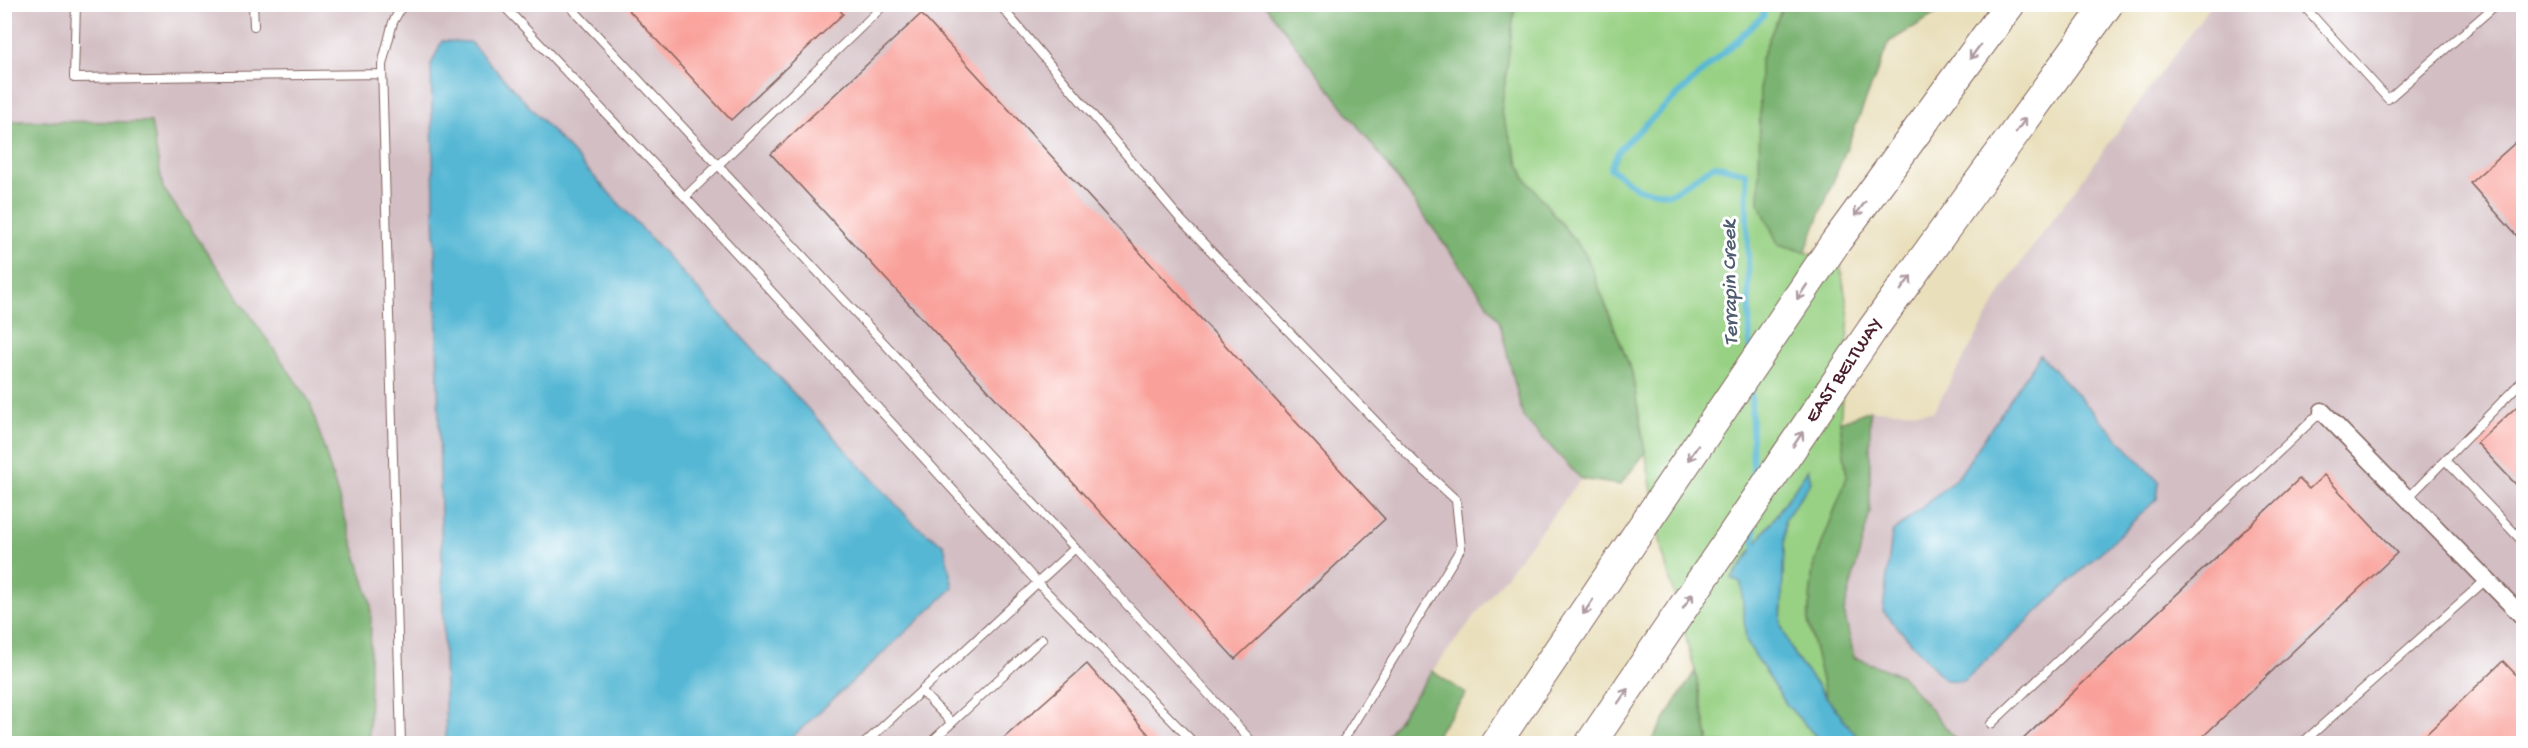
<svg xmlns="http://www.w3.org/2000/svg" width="2528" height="748" font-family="'Gochi Hand',sans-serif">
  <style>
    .industrial { fill: #d2bec3 }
    .green { fill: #98d184; stroke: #717858; stroke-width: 1.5 }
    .forest { fill: #7ab372; stroke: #62694e; stroke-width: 1.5 }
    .water { fill: #55b7d4; stroke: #506b80; stroke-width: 1.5 }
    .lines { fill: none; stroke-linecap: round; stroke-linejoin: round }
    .stream { stroke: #55b7d4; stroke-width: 6 }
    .building { fill: #f9a09a }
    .lane-casing { stroke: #82625d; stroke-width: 10 }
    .street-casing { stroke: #82625d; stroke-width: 19 }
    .highway-casing { stroke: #82625d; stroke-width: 32 }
    .lane { stroke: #fff; stroke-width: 8 }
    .street { stroke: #fff; stroke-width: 16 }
    .highway { stroke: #fff; stroke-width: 30 }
    .oneway { stroke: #ae9aa0 }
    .labels { text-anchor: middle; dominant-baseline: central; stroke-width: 6; stroke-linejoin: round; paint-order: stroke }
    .street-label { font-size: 20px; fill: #4a1f2b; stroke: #fff }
    .water-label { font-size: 21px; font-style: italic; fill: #4e5c6f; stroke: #fff }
  </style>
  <rect width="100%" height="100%" fill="#fff"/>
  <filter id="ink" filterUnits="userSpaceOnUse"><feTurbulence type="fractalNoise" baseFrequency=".0167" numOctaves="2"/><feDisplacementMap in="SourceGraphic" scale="12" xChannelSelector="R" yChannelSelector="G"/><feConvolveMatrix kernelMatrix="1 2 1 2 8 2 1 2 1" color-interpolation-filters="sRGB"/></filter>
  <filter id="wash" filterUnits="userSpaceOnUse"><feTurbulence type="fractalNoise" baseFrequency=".008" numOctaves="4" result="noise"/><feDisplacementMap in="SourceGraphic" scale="24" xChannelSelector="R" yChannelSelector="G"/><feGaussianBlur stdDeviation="1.35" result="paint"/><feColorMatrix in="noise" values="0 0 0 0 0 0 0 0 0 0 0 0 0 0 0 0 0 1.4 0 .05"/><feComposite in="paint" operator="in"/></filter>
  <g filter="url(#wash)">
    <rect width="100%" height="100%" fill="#e9dfbb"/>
    <path class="industrial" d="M 5,5 L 1265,5 L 1389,167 L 1499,320 L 1523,417 L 1581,479 L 1432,671 L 1382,743 L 369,743 L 371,604 L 310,402 L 163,188 L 151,123 L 5,121 Z
      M 2211,5 L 2523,5 L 2523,743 L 1959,743 L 1902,676 L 1855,657 L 1844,612 L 1870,512 L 1870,410 L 1933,412 L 2009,279 Z"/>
    <path class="green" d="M 1515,5 L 1783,5 L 1760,61 L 1778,244 L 1840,263 L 1849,317 L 1840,422 L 1847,477 L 1813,568 L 1808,621 L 1826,697 L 1795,657 L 1781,625 L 1785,519 L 1811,482 L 1808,469 L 1732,578 L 1741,581 L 1746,641 L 1786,704 L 1822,743 L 1709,743 L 1695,671 L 1662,551 L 1632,373 L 1586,255 L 1524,177 L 1501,113 Z"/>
    <path class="forest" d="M 1265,5 L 1515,5 L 1501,113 L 1524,177 L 1586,255 L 1632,373 L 1645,453 L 1620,485 L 1581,479 L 1523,417 L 1499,320 L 1389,167 Z
      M 1783,5 L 1950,5 L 1889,42 L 1805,252 L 1778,244 L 1759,203 L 1760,61 Z
      M 5,121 L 151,122 L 163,188 L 310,402 L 371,604 L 369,743 L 5,743 Z
      M 1870,410 L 1870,512 L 1844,612 L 1854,657 L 1902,676 L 1959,743 L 1862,743 L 1826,697 L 1808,621 L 1813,568 L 1847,477 L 1840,422 Z
      M 1432,671 L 1466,694 L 1430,743 L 1382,743 Z
      M 1695,671 L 1709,743 L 1650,743 Z"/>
    <path class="water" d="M 442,41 L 470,42 L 914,524 L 944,545 L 953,588 L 786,743 L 446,743 L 431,65 Z
      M 2040,355 L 2159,482 L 2157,499 L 1964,681 L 1945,680 L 1883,611 L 1892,533 L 1959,476 Z
      M 1808,469 L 1811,482 L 1785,519 L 1781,625 L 1795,657 L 1862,743 L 1822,743 L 1786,704 L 1746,641 L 1741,582 L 1732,579 Z"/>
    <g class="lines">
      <path class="stream" d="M 1750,349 L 1746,173 L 1715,165 L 1670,194 L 1638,189 L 1610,168 L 1620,148 L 1764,15 L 1763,4
        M 1751,387 L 1753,484
        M 1754,521 L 1755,553"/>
    </g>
    <g id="blocks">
      <path class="building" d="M 623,4 L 835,4 L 843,14 L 731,120 Z
        M 921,14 L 1385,519 L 1235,659 L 771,154 Z
        M 2524,135 L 2524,244 L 2470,183 Z
        M 2524,400 L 2524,493 L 2477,443 Z
        M 2324,475 L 2397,553 L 2195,744 L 2018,744 L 2299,479 L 2309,489 Z
        M 2503,661 L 2524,683 L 2524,744 L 2416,744 Z
        M 1087,664 L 1157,744 L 997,744 Z"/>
    </g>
  </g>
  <g filter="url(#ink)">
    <use href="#blocks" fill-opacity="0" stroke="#82625d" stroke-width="1.5"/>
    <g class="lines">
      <defs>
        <path id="lane" d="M 76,4 L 74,78 L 382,74
          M 253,4 L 254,26
          M 502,4 L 685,197 L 1039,584 L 1195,744
          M 568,4 L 1075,548
          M 999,4 L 1182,221 L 1415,462 L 1456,500 L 1461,548 L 1341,744
          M 2302,4 L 2388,99 L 2497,4
          M 685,197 L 885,4
          M 2445,460 L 2524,543
          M 2408,498 L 2524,379
          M 922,692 L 952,723
          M 1991,724 L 2322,411
          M 401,744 L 382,65 L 393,22 L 403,4
          M 864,744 L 1075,548 L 1254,744
          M 929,744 L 1042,639
          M 2301,744 L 2487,579"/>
        <path id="street" d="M 2322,411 L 2524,618"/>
        <path id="highway" d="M 1495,744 L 1835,243 L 2010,4
          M 1590,744 L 1872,330 L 2108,4"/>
      </defs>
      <use href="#lane" class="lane-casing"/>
      <use href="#street" class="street-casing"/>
      <use href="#highway" class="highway-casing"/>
      <use href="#lane" class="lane"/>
      <use href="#street" class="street"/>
      <use href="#highway" class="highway"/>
    </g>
    <defs><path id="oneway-shaft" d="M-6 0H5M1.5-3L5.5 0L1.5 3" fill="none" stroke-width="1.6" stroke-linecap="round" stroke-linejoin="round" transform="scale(1.5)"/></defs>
    <g class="oneway">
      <use href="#oneway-shaft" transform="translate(1975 52) rotate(126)"/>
      <use href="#oneway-shaft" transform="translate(2021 125) rotate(-54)"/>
      <use href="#oneway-shaft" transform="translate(1860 209) rotate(126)"/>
      <use href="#oneway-shaft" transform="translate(1906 283) rotate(-54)"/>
      <use href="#oneway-shaft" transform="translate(1802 292) rotate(124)"/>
      <use href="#oneway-shaft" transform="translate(1798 439) rotate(-56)"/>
      <use href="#oneway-shaft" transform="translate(1693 453) rotate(124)"/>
      <use href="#oneway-shaft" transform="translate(1688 601) rotate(-56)"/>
      <use href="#oneway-shaft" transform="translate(1588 607) rotate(124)"/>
      <use href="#oneway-shaft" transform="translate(1623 696) rotate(-55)"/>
    </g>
  </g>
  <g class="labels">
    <g class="street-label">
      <text transform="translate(1845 371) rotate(-56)">EAST BELTWAY</text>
    </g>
    <g class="water-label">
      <text transform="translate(1732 283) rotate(-91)">Terrapin Creek</text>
    </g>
  </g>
  <rect width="2528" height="748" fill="none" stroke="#fff" stroke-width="24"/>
</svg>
